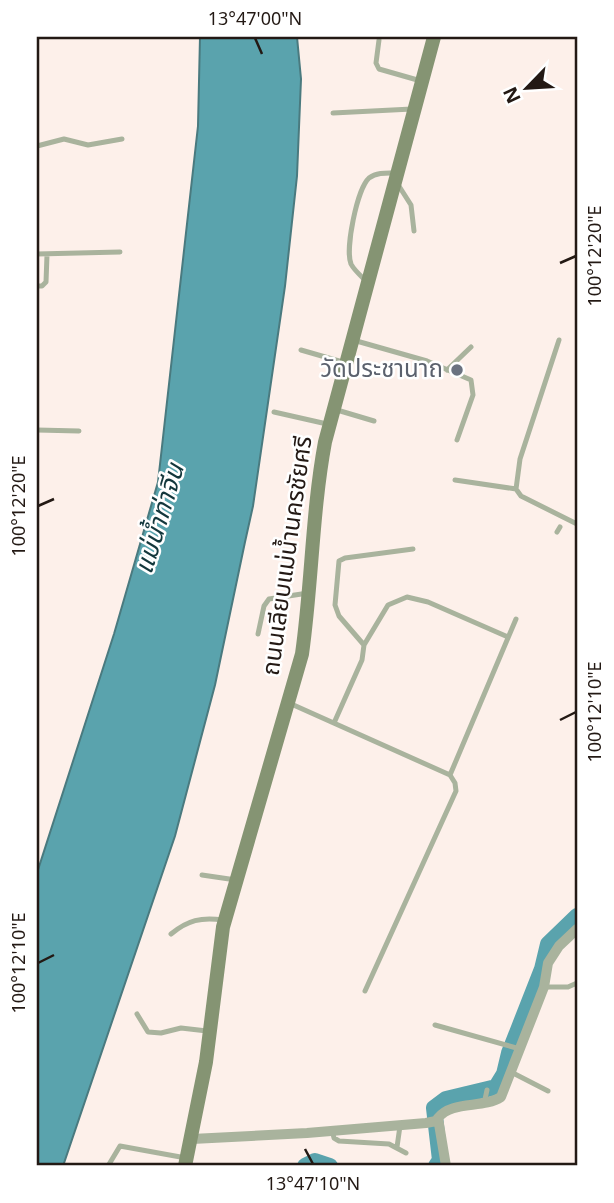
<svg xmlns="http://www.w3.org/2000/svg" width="614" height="1203" font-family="Georgia,'Noto Sans Thai',serif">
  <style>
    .water { fill: #5aa3ad; stroke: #4a7a7f; stroke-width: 2 }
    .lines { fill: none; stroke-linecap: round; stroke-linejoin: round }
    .river { stroke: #5aa3ad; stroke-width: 16 }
    .lane { stroke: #a9b39d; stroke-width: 5 }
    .street { stroke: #a9b39d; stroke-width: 10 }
    .secondary { stroke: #859473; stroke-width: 14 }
    .ticks { fill: none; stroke: #231914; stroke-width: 2.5 }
    .worship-dot { fill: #6b7280; stroke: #fff; stroke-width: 2.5 }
    .labels { text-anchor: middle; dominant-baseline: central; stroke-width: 5; stroke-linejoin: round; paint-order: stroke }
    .worship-label { font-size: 24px; fill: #5b616d; stroke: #fff; text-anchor: end }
    .street-label { font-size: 24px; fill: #231914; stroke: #fff }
    .water-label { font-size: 26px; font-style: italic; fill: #13373c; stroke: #fff }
    .neatline { fill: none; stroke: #231914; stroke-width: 2.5 }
    .ticks-label { font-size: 18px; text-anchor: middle; fill: #231914 }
  </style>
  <rect width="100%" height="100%" fill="#fdf0ea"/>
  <path class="water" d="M 200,37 L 297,37 L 301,79 L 297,176 L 285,286 L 253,506 L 245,542 L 215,685 L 175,836 L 63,1166 L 37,1166 L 37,873 L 114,634 L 158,482 L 198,126 Z"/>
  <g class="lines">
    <path class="river" d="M 305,1166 L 315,1161 L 330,1166
      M 436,1166 L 440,1160 L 434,1108 L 446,1099 L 496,1087 L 504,1074 L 509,1053 L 542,969 L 548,944 L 577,916"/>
    <path class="lane" d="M 379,40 L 376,63 L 379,69 L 421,81
      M 333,113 L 412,109
      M 37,146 L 64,139 L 88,145 L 122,139
      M 397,183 L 411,205 L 414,231
      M 37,254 L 120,252
      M 366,281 C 361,276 354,270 351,264 C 345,249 357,189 369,178 C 377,172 387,173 396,173
      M 37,286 L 42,286 L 46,282 L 47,255
      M 353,340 L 427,361 L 471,380 L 473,395 L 457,440
      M 559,340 L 520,459 L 516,489 L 521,496 L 577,524
      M 301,350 L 346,363
      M 447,370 L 471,347
      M 337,410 L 374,421
      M 274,412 L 327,424
      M 37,430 L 79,431
      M 455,480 L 516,489
      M 557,532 L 560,527
      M 258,634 L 264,606 L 269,599 L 308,593
      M 364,645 L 388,605 L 407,597 L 428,602 L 508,637
      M 289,703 L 450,775 L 455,783 L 456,791 L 365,991
      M 334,723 L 362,660 L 364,645 L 339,616 L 335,605 L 339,561 L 345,558 L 413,549
      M 450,775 L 516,619
      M 202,875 L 236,880
      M 171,934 C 188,920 201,917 223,920
      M 544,987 L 568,987 L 577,983
      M 137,1014 L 148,1032 L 161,1033 L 181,1028 L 207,1031
      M 435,1025 L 520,1049
      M 511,1072 L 548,1091
      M 484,1104 L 487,1090
      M 332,1130 L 334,1138 L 339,1141 L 389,1144 L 406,1153
      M 397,1147 L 400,1126
      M 108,1166 L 120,1146 L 186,1158"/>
    <path class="street" d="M 438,1118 C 452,1100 483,1109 501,1097 L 544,987 L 548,963 L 559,946 L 577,929
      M 192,1139 L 307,1133 L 426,1123 L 436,1121 L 438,1118 L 446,1166"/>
    <path class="secondary" d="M 185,1166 L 206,1062 L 223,927 L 302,654 C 312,583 312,512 325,442 L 434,37"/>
  </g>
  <path class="ticks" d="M 255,38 L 262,54M 560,263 L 576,256M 38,506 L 54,499M 560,720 L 576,712M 38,963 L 54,955M 305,1149 L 313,1164"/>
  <circle class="worship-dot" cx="457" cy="370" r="7"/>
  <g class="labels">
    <g class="worship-label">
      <text x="443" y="370">วัดประชานาถ</text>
    </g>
    <g class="street-label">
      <text transform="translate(288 556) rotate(-82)">ถนนเลียบแม่น้ำนครชัยศรี</text>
    </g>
    <g class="water-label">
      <text transform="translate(160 519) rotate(-73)">แม่น้ำท่าจีน</text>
    </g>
  </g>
  <rect width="614" height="1203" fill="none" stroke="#ffffff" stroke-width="77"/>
  <g transform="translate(527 88) rotate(245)" stroke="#ffffff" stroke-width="5" paint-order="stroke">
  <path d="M0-5L12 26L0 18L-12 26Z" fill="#231914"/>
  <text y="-10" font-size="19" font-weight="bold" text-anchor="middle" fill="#231914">N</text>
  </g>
  <rect x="38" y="38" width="538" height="1126" class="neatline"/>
  <g class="ticks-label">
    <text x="255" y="25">13°47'00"N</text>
    <text transform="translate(595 256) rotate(-90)" y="6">100°12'20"E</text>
    <text transform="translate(19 506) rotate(-90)" y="6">100°12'20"E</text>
    <text transform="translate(595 712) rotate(-90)" y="6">100°12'10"E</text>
    <text transform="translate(19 963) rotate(-90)" y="6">100°12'10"E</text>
    <text x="313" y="1190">13°47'10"N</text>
  </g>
</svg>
